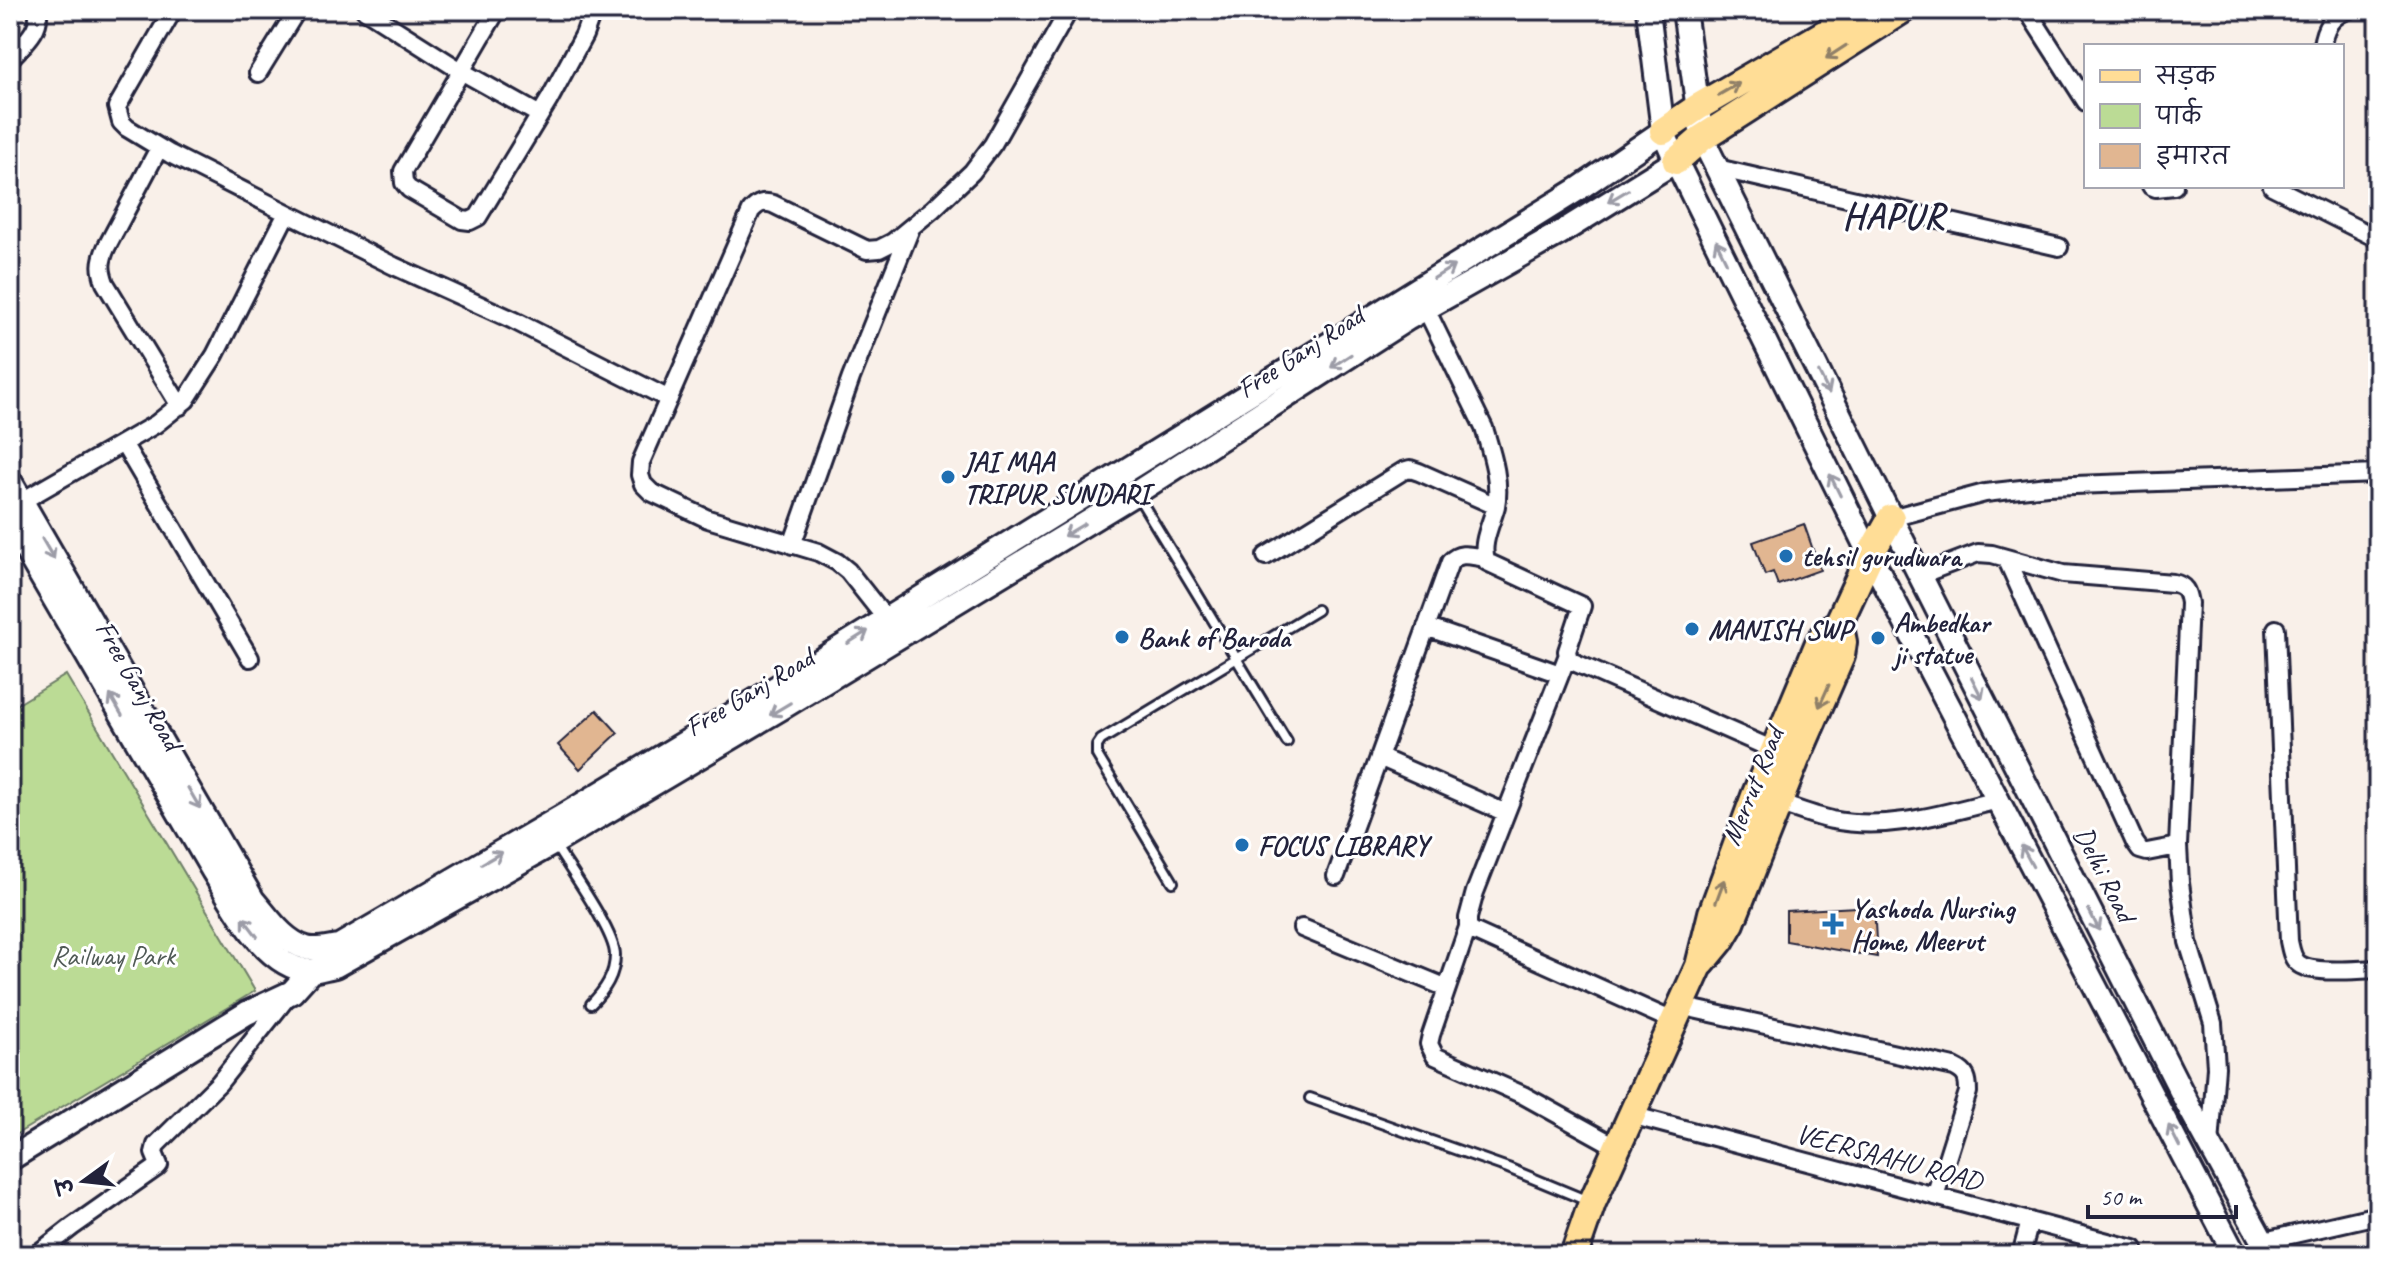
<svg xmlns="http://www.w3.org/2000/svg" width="2388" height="1265" font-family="Caveat,'Playpen Sans Deva',sans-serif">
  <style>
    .green { fill: #bbdb95; stroke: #6e7e68; stroke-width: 2 }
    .building { fill: #e1b691; stroke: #22223b; stroke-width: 2 }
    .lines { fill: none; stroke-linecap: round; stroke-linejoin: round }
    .lane-casing { stroke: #22223b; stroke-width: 14 }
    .street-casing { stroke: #22223b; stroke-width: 22 }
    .secondary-casing { stroke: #22223b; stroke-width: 28 }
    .primary-casing { stroke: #22223b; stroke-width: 32 }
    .lane { stroke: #fff; stroke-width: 8 }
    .street { stroke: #fff; stroke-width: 16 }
    .secondary { stroke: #fff; stroke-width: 22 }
    .primary { stroke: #ffdd96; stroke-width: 26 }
    .oneway { stroke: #908068 }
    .oneway2 { stroke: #9c9ca7 }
    .poi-dot { fill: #1f6fb2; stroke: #fff; stroke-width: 3 }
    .labels { text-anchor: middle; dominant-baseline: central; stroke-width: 6; stroke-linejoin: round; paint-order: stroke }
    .street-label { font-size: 28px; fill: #22223b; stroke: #fff }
    .poi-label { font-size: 28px; font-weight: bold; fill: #22223b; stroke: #fff; text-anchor: start }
    .park-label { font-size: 28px; fill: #505a56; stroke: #fff }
    .district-label { font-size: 36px; font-weight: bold; letter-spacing: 2px; fill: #22223b; stroke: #fff }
  </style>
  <rect width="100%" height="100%" fill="#f9f0e9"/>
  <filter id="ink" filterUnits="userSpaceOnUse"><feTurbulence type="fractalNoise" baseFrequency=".0125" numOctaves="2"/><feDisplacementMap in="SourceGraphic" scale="16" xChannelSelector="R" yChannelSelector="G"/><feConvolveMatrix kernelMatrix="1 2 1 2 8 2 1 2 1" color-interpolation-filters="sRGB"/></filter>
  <g filter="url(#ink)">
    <path class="green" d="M 66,675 L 255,991 L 10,1138 L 10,709 Z"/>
    <path class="building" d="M 1804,524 L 1820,570 L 1778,585 L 1773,572 L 1765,575 L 1753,542 Z
      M 597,710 L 618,733 L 580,769 L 558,745 Z
      M 1874,906 L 1877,957 L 1786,941 L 1786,911 Z"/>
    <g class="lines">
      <defs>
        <path id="lane" d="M 1136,493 L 1287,742
          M 555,845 C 568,867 615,932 615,955 C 615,975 605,990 591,1004
          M 1173,882 L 1097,755 L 1097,746 L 1101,740 L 1317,610
          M 1310,1098 L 1508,1168 L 1588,1201"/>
        <path id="street" d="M 173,10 L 117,107 L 121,122 L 127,128 L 170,154 L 287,213 L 394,266 L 513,320 L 669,399
          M 365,10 L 461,71 L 540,115
          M 497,10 L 403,171 L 404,183 L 409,189 L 462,220 L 470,221 L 478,217 L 549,100 L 584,35 L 593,10
          M 2027,10 L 2086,102
          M 2322,46 C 2324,28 2331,16 2348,10
          M 10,59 C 22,45 43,29 37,10
          M 258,73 L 297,10
          M 159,148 L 106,248 C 100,262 100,269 105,283 L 180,406
          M 1717,168 L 2059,247
          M 2151,186 L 2156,188 L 2174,186
          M 2272,186 L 2378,239
          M 1426,309 L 1484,428 C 1491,452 1501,480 1496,506 C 1492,522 1479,546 1487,562 L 1582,606 L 1567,651 L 1569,660 L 1774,750
          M 123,443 L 250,658
          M 10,508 L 156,424 L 186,400 L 215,355 L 287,213
          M 1891,518 L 1985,493 L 2047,486 L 2378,474
          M 792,545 L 851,378 L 911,228
          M 1266,556 L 1403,471 L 1410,469 L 1419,472 L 1496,506
          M 2006,558 L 2135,843 L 2140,850 L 2147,852 L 2178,846
          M 1920,575 L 1978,553 L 1992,554 L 2063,574 L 2173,583 C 2185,585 2187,591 2189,603 L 2178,846 L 2180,883 L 2188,942 L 2213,1023 L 2216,1067 L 2210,1145
          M 886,619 L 848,571 L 837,562 L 818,552 L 708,519 L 651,492 L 643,484 L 640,475 L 641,462 L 751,211 C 758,203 763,201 773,204 L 867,250 L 879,249 L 893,242 L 933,209 L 972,172 L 993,144 L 1069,10
          M 1426,627 L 1560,674
          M 2276,629 L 2289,941 C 2291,950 2292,959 2299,964 C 2314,975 2360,969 2378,969
          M 1567,657 L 1475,892 L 1468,918 L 1468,927 L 1473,931 L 1673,1021
          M 1379,757 L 1506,813
          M 1778,803 C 1796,809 1814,816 1832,820 C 1889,831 1943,814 1998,800
          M 1336,876 L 1450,562 C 1460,551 1471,556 1485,558
          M 1468,927 L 1431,1035 L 1429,1044 L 1435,1056 L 1523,1095 L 1617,1147
          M 1302,928 L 1447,988
          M 1680,1006 L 1954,1067 C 1967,1073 1968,1079 1968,1092 L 1935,1196
          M 1631,1115 L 2134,1249
          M 2264,1241 L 2378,1215
          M 36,1255 L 72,1227 L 156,1168 L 159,1165 L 154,1153 L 156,1145 L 219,1083 L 288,996
          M 2021,1255 L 2030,1221"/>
        <path id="secondary" d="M 1648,10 L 1663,131 L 1676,161 L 1870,555 L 2235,1255
          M 1684,10 L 1702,138 L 1891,518 L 2188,1105 L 2270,1255
          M 10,481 L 253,900 C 268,917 283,941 306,948 C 316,951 329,947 339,946 L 566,814 L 761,697 L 1577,190 L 1663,131
          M 10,523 L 213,871 C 235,906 264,967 310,971 C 318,971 327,967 335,966 L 554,843 L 780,709 L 1136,493 L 1407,319 L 1560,233 L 1676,161
          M 10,1159 L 247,1013 L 292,992 L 311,971"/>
        <path id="primary" d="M 1663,131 L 1698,107 L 1865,10
          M 1676,161 L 1702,138 L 1902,10
          M 1702,963 L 1721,940 L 1731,923 L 1796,759 L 1841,656 L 1843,642 L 1839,622
          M 1574,1255 L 1592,1203 L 1699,966 L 1712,913 L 1755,796 L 1819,643 L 1827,632 L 1839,622 L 1870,555 L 1891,518"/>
      </defs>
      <use href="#lane" class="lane-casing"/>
      <use href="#street" class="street-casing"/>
      <use href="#secondary" class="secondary-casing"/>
      <use href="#primary" class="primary-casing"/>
      <use href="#lane" class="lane"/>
      <use href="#street" class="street"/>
      <use href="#secondary" class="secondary"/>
      <use href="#primary" class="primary"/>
    </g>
    <defs><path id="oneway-shaft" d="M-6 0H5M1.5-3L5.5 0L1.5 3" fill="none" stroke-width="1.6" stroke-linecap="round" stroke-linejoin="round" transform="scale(2)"/></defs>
    <g class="oneway">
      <use href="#oneway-shaft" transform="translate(1836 52) rotate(147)"/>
      <use href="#oneway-shaft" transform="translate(1729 89) rotate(-30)"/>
      <use href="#oneway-shaft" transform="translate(1824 696) rotate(114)"/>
      <use href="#oneway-shaft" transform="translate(1720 891) rotate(-70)"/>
    </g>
    <g class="oneway2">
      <use href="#oneway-shaft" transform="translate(1618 196) rotate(149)"/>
      <use href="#oneway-shaft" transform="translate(1721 251) rotate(-116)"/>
      <use href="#oneway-shaft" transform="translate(1444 272) rotate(-32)"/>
      <use href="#oneway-shaft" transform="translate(1341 361) rotate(147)"/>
      <use href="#oneway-shaft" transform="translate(1824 383) rotate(64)"/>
      <use href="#oneway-shaft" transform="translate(1835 485) rotate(-116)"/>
      <use href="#oneway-shaft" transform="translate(1074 530) rotate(149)"/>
      <use href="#oneway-shaft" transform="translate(48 549) rotate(60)"/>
      <use href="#oneway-shaft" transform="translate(858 637) rotate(-32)"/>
      <use href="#oneway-shaft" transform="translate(1977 688) rotate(63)"/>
      <use href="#oneway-shaft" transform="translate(116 705) rotate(-120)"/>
      <use href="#oneway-shaft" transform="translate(780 709) rotate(149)"/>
      <use href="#oneway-shaft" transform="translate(194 798) rotate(60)"/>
      <use href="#oneway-shaft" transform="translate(2027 856) rotate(-118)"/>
      <use href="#oneway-shaft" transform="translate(492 858) rotate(-30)"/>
      <use href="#oneway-shaft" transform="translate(2094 920) rotate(63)"/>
      <use href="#oneway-shaft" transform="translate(250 927) rotate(-127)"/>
      <use href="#oneway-shaft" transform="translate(2174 1136) rotate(-117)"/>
    </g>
  </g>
  <g class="poi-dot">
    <circle cx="948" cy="477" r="8"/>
    <circle cx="1786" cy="556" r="8"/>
    <circle cx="1692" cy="629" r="8"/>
    <circle cx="1122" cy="637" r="8"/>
    <circle cx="1878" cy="638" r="8"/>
    <circle cx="1242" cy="845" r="8"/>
    <path d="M1829 912h8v8h8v8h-8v8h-8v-8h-8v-8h8z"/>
  </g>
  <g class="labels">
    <g class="street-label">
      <text transform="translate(1300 352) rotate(-33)">Free Ganj Road</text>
      <text transform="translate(139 685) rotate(60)">Free Ganj Road</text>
      <text transform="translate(749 692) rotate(-31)">Free Ganj Road</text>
      <text transform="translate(1752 786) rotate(-68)">Merrut Road</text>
      <text transform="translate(2105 874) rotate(63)">Delhi Road</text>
      <text transform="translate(1889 1157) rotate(15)">VEERSAAHU ROAD</text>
    </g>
    <g class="poi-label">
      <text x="964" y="461">JAI MAA<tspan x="964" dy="32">TRIPUR SUNDARI</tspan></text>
      <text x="1802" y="556">tehsil gurudwara</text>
      <text x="1894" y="622">Ambedkar<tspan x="1894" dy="32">ji statue</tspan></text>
      <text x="1708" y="629">MANISH SWP</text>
      <text x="1138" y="637">Bank of Baroda</text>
      <text x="1258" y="845">FOCUS LIBRARY</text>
      <text x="1851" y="908">Yashoda Nursing<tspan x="1851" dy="32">Home, Meerut</tspan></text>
    </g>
    <g class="park-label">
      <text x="113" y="955">Railway Park</text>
    </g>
    <g class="district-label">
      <text x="1894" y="216">HAPUR</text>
    </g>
  </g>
  <rect width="2388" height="1265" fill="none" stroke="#fff" stroke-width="40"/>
  <rect x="20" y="20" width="2348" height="1225" fill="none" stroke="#22223b" stroke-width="3" filter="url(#ink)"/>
  <rect x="2084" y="44" width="260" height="144" fill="#ffffff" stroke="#a7a7b1" stroke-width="2"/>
  <rect x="2100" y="70" width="40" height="12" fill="#ffdd96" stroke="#a7a7b1" stroke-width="2"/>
  <text x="2156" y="84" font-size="24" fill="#22223b">सड़क</text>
  <rect x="2100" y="104" width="40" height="24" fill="#bbdb95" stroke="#a7a7b1" stroke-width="2"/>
  <text x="2156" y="124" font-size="24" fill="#22223b">पार्क</text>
  <rect x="2100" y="144" width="40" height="24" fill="#e1b691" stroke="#a7a7b1" stroke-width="2"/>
  <text x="2156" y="164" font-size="24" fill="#22223b">इमारत</text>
  <g transform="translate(84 1181) rotate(255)" stroke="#ffffff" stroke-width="6" paint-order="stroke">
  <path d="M0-6L14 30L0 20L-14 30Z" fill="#22223b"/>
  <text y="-12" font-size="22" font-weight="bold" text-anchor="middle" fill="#22223b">उ</text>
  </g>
  <path d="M2088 1205v12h148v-12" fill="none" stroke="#22223b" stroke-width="4"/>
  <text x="2100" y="1205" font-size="24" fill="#22223b" stroke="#ffffff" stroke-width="6" paint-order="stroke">50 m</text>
</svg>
